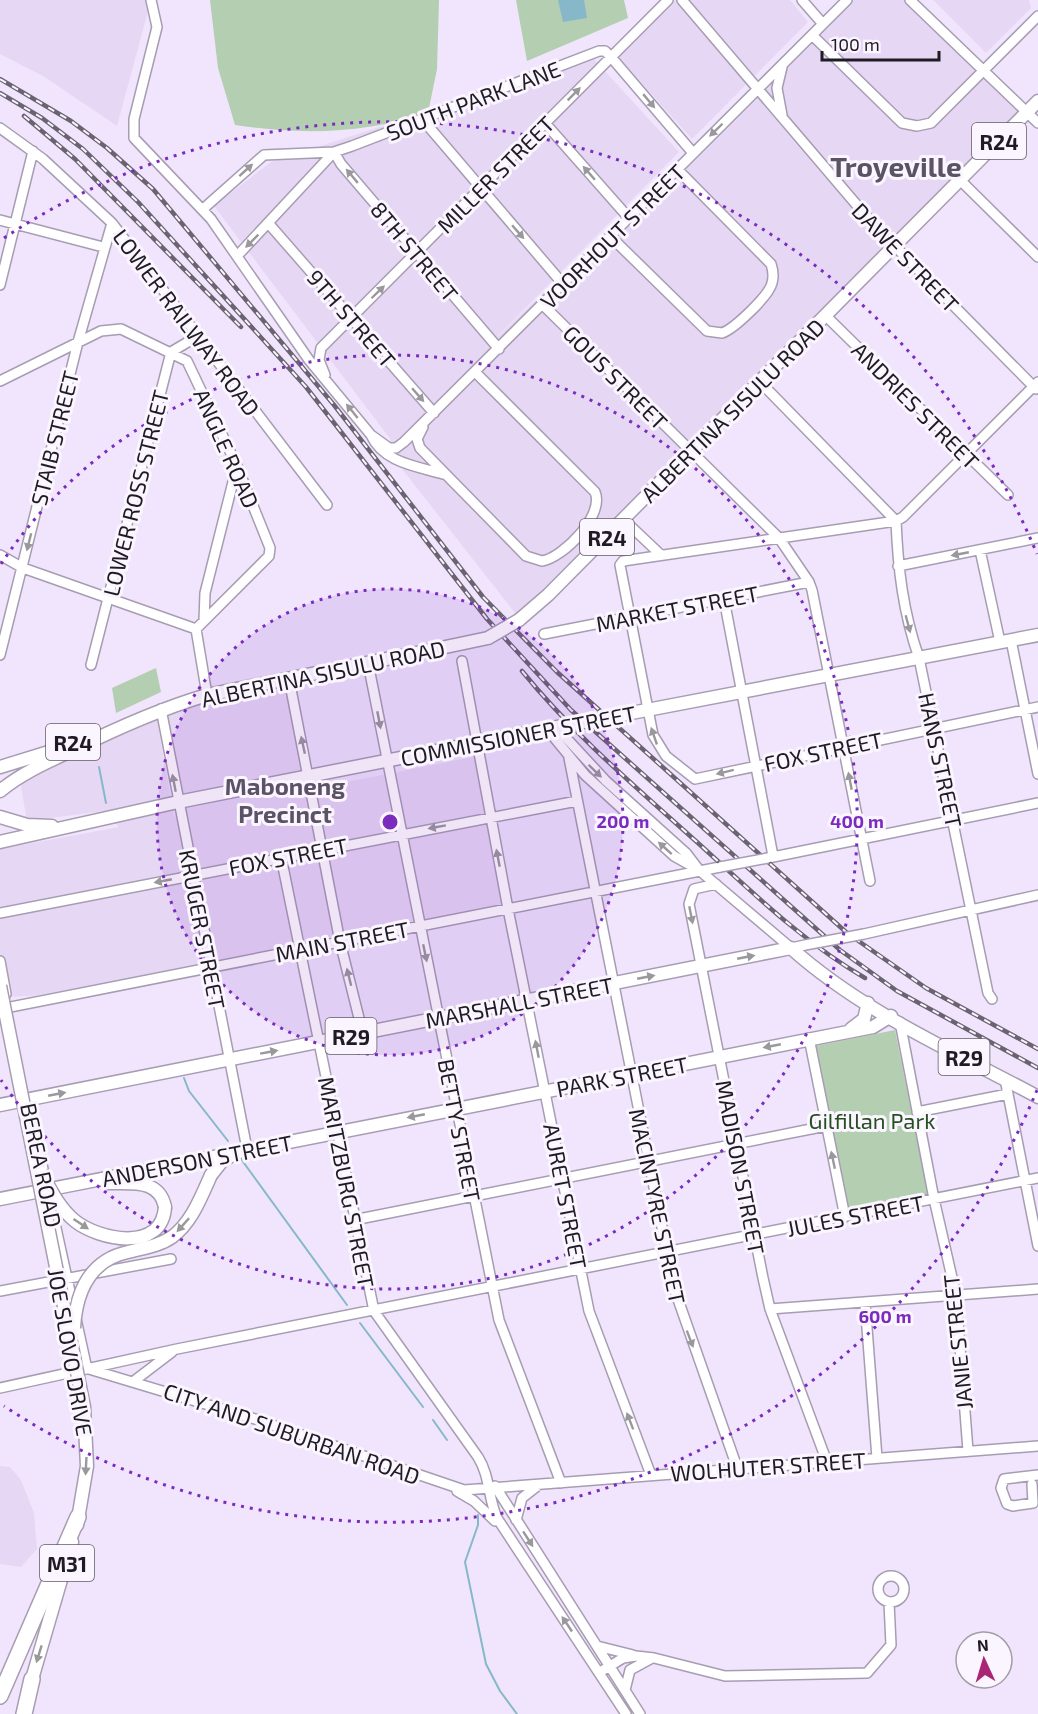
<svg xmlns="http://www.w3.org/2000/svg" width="1038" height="1714" font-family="'Exo 2',sans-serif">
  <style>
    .built { fill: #e6d8f5 }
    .green { fill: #b4ceb1 }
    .water { fill: #86b8c9 }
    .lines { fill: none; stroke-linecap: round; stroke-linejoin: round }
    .stream { stroke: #86b8c9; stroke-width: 2 }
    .minor-casing { stroke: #a79db2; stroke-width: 12 }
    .major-casing { stroke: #a79db2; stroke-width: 15 }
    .highway-casing { stroke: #a79db2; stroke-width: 18 }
    .minor { stroke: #fff; stroke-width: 9 }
    .major { stroke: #fff; stroke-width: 12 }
    .highway { stroke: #fff; stroke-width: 15 }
    .rail-casing { stroke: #6a6371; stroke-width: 4.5 }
    .rail { stroke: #faf5fe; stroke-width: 2; stroke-dasharray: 7; stroke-linecap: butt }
    .minor-bridge-casing { stroke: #a79db2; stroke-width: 12; stroke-linecap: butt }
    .major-bridge-casing { stroke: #a79db2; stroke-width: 15; stroke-linecap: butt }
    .minor-bridge { stroke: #fff; stroke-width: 9 }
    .major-bridge { stroke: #fff; stroke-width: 12 }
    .oneway { fill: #9a989c }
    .ring { fill: none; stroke: #7b2cbf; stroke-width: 3; stroke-dasharray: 3 6 }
    .labels { text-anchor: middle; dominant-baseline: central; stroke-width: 6; stroke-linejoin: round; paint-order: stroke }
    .shield { fill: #faf5fe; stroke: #615c65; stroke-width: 1.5 }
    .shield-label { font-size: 21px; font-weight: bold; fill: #1f1b23 }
    .street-label { font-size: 22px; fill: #1f1b23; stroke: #faf5fe }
    .park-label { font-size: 22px; fill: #264f21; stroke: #faf5fe }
    .neighbourhood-label { font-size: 24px; font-weight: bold; fill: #5b5265; stroke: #faf5fe }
    .district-label { font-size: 28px; font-weight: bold; fill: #5b5265; stroke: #faf5fe }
    .centre { fill: #7b2cbf; stroke: #faf5fe; stroke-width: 3 }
    .ring-label { font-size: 18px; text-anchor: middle; font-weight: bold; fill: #7b2cbf; stroke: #faf5fe; stroke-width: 6; stroke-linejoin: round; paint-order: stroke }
  </style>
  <rect width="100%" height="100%" fill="#f0e5fc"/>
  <path class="built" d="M 0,0 L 148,0 L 147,15 L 117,126 L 43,76 L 0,54 Z
    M 675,0 L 790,0 L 808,22 L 692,139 L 618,57 Z
    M 846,0 L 910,0 L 1027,112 L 519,618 L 384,446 L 391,440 L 214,206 L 271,162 L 593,58 L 679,152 L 485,349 Z
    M 933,0 L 1029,0 L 1031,8 L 986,53 Z
    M 285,685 L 306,790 L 483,755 L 511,903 L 348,936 L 344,930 L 336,932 L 335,938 L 306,944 L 303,935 L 294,936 L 295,945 L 219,961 L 215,956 L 205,957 L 206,965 L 32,996 L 0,997 L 0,849 L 119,827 L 104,811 L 27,821 L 20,781 L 157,719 L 174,816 L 184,813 L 167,712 Z
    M 0,1466 L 10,1467 L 21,1480 L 34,1513 L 37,1549 L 21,1567 L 0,1564 Z"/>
  <path class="green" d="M 210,0 L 439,0 L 437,69 L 428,113 C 363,134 302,135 235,125 L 218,68 Z
    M 516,0 L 624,0 L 628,18 L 527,61 Z
    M 156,668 L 161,692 L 116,713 L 112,688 Z
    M 895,1030 L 928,1194 L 849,1210 L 816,1046 Z"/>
  <path class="water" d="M 558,0 L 584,0 L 587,18 L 563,22 Z"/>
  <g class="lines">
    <path class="stream" d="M 99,767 L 106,803
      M 184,1078 L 189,1091 L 228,1141
      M 241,1159 L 347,1305
      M 360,1323 L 423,1407
      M 433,1420 L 447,1440
      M 478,1515 L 478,1525 L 465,1562 L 486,1664 L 500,1691 L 517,1714"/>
    <defs>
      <path id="minor" d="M 151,0 L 157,27 L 134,119 L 134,138 L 211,219 L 309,360 L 371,435 C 384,463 416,466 443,474
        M 682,0 L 873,224 L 1036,389
        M 802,0 L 823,24
        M 910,0 L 1038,123
        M 812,35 L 902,123 L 917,126 L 931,123 L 1038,16
        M 782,67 L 777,88 L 782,115
        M 423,120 L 563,284
        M 545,123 L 628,217
        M 0,128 L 43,159 L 112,223 L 327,505
        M 334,152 L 341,164 L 499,349
        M 960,180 L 1038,257
        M 203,209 L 264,155 L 334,152 L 352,146 L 599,51 L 605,51 L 611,57 L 693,153
        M 0,220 L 103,247
        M 269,224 L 434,413
        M 610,236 L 707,331 L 722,333 C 734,329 769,296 772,283 C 774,276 773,270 771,264 L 678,170
        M 238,255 L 334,152
        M 0,285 L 33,151
        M 543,305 L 779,538 L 809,582 L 812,590 L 870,881
        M 826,316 L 1008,495
        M 325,375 L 319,360 L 321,348 L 668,0
        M 0,381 L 101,331 L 121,329 L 187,361 L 237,466 L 270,548 L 269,556 L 196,629
        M 760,382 L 896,521
        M 1038,382 L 903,517 L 896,521 L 623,561 L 620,565 L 653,735 L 666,756 L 695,779 L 1038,707
        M 423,427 L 417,439 L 420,448 L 526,556 L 542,561 C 563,558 605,515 595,492 L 476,373
        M 371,435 L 389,448 L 396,448 L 404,442 L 847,0
        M 624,520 L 661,555
        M 896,521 C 898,569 903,612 919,658 L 988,993 L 992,999
        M 980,550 L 1000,642
        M 0,555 L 23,568 L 196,629
        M 898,566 L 1038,538
        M 724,599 L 773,856
        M 204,621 L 205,593 L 237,466
        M 196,629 L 207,695
        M 544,634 L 809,582
        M 1011,640 L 1038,774
        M 0,655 L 78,342 L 112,223
        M 462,661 L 508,909 L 589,1311 L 651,1475
        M 368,663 L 499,1320 L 561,1483
        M 91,665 L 171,352 L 198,336
        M 289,679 L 340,942 L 363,1034
        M 161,709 L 247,1149
        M 547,729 L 585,775 L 674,856 L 699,870 L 686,853 L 606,781 L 556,727
        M 569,758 L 674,1288 L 738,1470
        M 281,857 L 374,1311 L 478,1457 C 490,1476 488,1498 497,1518 L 626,1714
        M 768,858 L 1038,803
        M 699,870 L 791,948 L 805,945
        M 716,884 L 694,889 L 689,904 L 763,1278 L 770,1309 L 827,1462
        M 0,913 L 577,801
        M 864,934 L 1038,895
        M 0,961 L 6,994
        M 0,1009 L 720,867
        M 900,1022 L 934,1199 L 956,1295 L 968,1451
        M 809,1038 L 845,1217
        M 1005,1079 L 1038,1246
        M 917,1112 L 1008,1094
        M 34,1128 L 87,1369
        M 354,1220 L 826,1126
        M 0,1291 L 171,1259
        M 865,1302 L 877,1458
        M 770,1309 L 1038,1289
        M 89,1369 L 255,1419 L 464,1490 L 1038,1446
        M 134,1381 L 172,1352
        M 0,1388 L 177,1349 L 1038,1178
        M 1032,1484 L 1033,1503 L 1013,1506 L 1007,1504 L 1001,1488 L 1004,1479 L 1038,1475
        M 495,1486 L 640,1714
        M 457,1491 L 474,1501 L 495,1521
        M 516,1520 L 522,1498 L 536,1487
        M878 1589a13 13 0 1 1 26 0a13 13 0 1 1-26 0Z
        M 597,1646 L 633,1655
        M 600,1672 L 623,1658 L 636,1656 L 654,1658 L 725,1676 L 867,1673 L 891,1645 L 889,1602
        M 625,1690 L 630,1670 L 652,1658"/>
      <path id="major" d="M 519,620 L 548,595 L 1038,101
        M 626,714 L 1038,635
        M 0,767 L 52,751
        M 0,791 C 22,773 47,762 73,750 C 117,728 160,709 207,695 L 431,650
        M 0,817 L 27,825 L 52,826
        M 0,842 L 178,802 L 562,726
        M 851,1029 L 864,1019 L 868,1003
        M 0,1105 L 791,948 C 862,1012 955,1052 1038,1097
        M 211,1175 L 222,1161 L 234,1154
        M 107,1183 C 131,1184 159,1178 165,1207
        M 0,1199 L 873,1027 L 891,1016
        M 77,1525 L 87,1466 L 84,1407
        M 30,1686 L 72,1542"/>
      <path id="highway" d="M 0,1696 L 78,1517
        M 24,1714 L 32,1679"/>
    </defs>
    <use href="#minor" class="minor-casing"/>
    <use href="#major" class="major-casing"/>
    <use href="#highway" class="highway-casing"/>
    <use href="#minor" class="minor"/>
    <use href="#major" class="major"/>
    <use href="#highway" class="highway"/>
    <defs>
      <path id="rail" d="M 0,79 L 71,121 L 107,148 L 153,189 L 334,405 L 483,597 L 557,672 L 847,933 L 926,988 L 1038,1049
        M 0,93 L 42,118 L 83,149 L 138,202 L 306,387 L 487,619 L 571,710 L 840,950 L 897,991 L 1038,1068
        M 24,116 L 75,159 L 241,327
        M 522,671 C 574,735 637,788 698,843 C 751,891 803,942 865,978"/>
    </defs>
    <use href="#rail" class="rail-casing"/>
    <use href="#rail" class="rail"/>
    <defs>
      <path id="minor-bridge" d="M 720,867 L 768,858
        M 805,945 L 864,934"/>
      <path id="major-bridge" d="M 431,650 L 488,638 L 519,620
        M 562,726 L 626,714
        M 0,986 L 84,1407
        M 41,1172 C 50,1189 59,1208 75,1221 C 99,1240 162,1253 165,1207
        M 74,1328 C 76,1292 90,1260 128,1252 C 143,1248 159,1246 172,1237 C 192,1222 201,1197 211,1175"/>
    </defs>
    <use href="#minor-bridge" class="minor-bridge-casing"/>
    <use href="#major-bridge" class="major-bridge-casing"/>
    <use href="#minor-bridge" class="minor-bridge"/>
    <use href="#major-bridge" class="major-bridge"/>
  </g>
  <defs><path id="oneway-solid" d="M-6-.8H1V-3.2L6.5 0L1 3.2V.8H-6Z" transform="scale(1.5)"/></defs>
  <g class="oneway">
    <use href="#oneway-solid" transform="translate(574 94) rotate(-45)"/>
    <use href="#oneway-solid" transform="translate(649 101) rotate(50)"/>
    <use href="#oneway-solid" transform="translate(716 130) rotate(136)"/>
    <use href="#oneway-solid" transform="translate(246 170) rotate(-42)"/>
    <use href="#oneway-solid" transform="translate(589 173) rotate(-131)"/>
    <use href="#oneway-solid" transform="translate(352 176) rotate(-130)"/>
    <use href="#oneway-solid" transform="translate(518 232) rotate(49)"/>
    <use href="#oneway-solid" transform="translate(252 241) rotate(135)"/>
    <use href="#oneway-solid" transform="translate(378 292) rotate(-44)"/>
    <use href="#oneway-solid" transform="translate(418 395) rotate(49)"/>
    <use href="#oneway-solid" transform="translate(352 411) rotate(-129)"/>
    <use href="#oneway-solid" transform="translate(29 542) rotate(104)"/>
    <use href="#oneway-solid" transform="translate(960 554) rotate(169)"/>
    <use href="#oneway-solid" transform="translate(908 624) rotate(75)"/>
    <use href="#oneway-solid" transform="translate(379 720) rotate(79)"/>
    <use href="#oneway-solid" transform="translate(654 736) rotate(-109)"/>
    <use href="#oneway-solid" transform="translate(303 745) rotate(-102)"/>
    <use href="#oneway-solid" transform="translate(595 771) rotate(44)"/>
    <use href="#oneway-solid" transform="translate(725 772) rotate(166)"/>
    <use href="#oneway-solid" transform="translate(850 781) rotate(-101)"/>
    <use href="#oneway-solid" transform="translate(174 783) rotate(-101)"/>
    <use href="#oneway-solid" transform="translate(437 827) rotate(170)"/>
    <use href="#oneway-solid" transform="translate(665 848) rotate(-138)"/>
    <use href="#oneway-solid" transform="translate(498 858) rotate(-101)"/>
    <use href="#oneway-solid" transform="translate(163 881) rotate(169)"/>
    <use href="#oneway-solid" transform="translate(691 915) rotate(79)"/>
    <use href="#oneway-solid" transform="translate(425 953) rotate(78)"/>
    <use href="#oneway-solid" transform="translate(746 957) rotate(-11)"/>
    <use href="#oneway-solid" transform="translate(349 977) rotate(-104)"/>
    <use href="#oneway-solid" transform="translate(646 977) rotate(-11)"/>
    <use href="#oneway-solid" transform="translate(772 1046) rotate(169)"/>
    <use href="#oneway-solid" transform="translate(537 1049) rotate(-101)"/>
    <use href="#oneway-solid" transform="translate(269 1052) rotate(-10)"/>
    <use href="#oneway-solid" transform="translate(57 1094) rotate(-11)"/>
    <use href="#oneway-solid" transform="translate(416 1116) rotate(169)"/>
    <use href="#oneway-solid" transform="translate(833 1160) rotate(-102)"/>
    <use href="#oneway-solid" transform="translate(81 1224) rotate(34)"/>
    <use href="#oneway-solid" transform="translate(183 1225) rotate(132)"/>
    <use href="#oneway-solid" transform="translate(690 1339) rotate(69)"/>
    <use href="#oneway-solid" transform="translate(630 1421) rotate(-111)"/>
    <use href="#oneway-solid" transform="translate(86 1466) rotate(93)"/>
    <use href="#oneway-solid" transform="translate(528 1539) rotate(57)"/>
    <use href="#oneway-solid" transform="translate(567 1624) rotate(-124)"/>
    <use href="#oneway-solid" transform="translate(39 1654) rotate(107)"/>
  </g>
  <circle cx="390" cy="822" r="233" fill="#7b2cbf" fill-opacity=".12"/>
  <g class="ring">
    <circle cx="390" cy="822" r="233"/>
    <path d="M1 564A467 467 0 1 1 1 1080"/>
    <path d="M1037 1090A700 700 0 0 1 4 1406M4 238A700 700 0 0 1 1037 554"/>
  </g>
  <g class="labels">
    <g class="shield">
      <rect x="972" y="123" width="54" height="36" rx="4.5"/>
      <rect x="580" y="519" width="54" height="36" rx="4.5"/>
      <rect x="46" y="724" width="54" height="36" rx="4.5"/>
      <rect x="325.5" y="1018" width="51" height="36" rx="4.5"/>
      <rect x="938.5" y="1039" width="51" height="36" rx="4.5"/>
      <rect x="40" y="1545" width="54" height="36" rx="4.5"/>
    </g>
    <g class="shield-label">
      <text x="999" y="141">R24</text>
      <text x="607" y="537">R24</text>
      <text x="73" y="742">R24</text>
      <text x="351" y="1036">R29</text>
      <text x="964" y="1057">R29</text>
      <text x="67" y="1563">M31</text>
    </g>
    <g class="street-label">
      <text transform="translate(473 100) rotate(-21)">SOUTH PARK LANE</text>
      <text transform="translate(495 174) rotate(-45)">MILLER STREET</text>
      <text transform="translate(612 236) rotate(-45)">VOORHOUT STREET</text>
      <text transform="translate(415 251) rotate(50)">8TH STREET</text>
      <text transform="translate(906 257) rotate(46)">DAWE STREET</text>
      <text transform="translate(352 318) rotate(49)">9TH STREET</text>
      <text transform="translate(187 322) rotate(53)">LOWER RAILWAY ROAD</text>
      <text transform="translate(616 377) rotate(45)">GOUS STREET</text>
      <text transform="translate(916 405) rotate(45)">ANDRIES STREET</text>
      <text transform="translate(732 410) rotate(-45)">ALBERTINA SISULU ROAD</text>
      <text transform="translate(54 438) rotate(-76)">STAIB STREET</text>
      <text transform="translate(227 448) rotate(66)">ANGLE ROAD</text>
      <text transform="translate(135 493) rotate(-76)">LOWER ROSS STREET</text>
      <text transform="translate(677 608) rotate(-11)">MARKET STREET</text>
      <text transform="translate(323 673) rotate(-12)">ALBERTINA SISULU ROAD</text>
      <text transform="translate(518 735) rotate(-11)">COMMISSIONER STREET</text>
      <text transform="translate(823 751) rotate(-12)">FOX STREET</text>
      <text transform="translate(941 760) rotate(78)">HANS STREET</text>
      <text transform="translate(288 856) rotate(-11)">FOX STREET</text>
      <text transform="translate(203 929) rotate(79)">KRUGER STREET</text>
      <text transform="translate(342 941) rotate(-11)">MAIN STREET</text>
      <text transform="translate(519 1002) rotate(-11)">MARSHALL STREET</text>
      <text transform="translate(622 1076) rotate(-11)">PARK STREET</text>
      <text transform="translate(460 1130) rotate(79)">BETTY STREET</text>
      <text transform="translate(197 1160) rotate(-11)">ANDERSON STREET</text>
      <text transform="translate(42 1165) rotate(78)">BEREA ROAD</text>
      <text transform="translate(741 1167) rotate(79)">MADISON STREET</text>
      <text transform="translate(347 1182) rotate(79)">MARITZBURG STREET</text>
      <text transform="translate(566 1196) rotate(79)">AURET STREET</text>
      <text transform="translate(658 1206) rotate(78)">MACINTYRE STREET</text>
      <text transform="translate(855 1215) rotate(-11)">JULES STREET</text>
      <text transform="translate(957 1342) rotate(-96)">JANIE STREET</text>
      <text transform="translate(71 1352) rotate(80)">JOE SLOVO DRIVE</text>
      <text transform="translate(292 1433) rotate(19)">CITY AND SUBURBAN ROAD</text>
      <text transform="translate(768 1466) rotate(-4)">WOLHUTER STREET</text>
    </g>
    <g class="park-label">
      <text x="872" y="1120">Gilfillan Park</text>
    </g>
    <g class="neighbourhood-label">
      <text x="285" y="785">Maboneng<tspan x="285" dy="28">Precinct</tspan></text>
    </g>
    <g class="district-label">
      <text x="896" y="166">Troyeville</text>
    </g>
  </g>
  <circle cx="390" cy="822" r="9" class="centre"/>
  <g class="ring-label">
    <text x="623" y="828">200 m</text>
    <text x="857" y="828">400 m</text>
    <text x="885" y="1323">600 m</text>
  </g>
  <g transform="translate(984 1660) rotate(356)"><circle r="28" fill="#faf5fe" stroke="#a29ea6" stroke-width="1.5"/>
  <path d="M0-4.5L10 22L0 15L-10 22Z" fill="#a82673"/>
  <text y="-9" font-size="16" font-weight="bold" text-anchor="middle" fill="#1f1b23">N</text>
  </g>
  <path d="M822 51v9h117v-9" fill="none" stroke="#1f1b23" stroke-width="3"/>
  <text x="831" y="51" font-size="18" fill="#1f1b23" stroke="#faf5fe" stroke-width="4.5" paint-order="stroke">100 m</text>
</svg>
